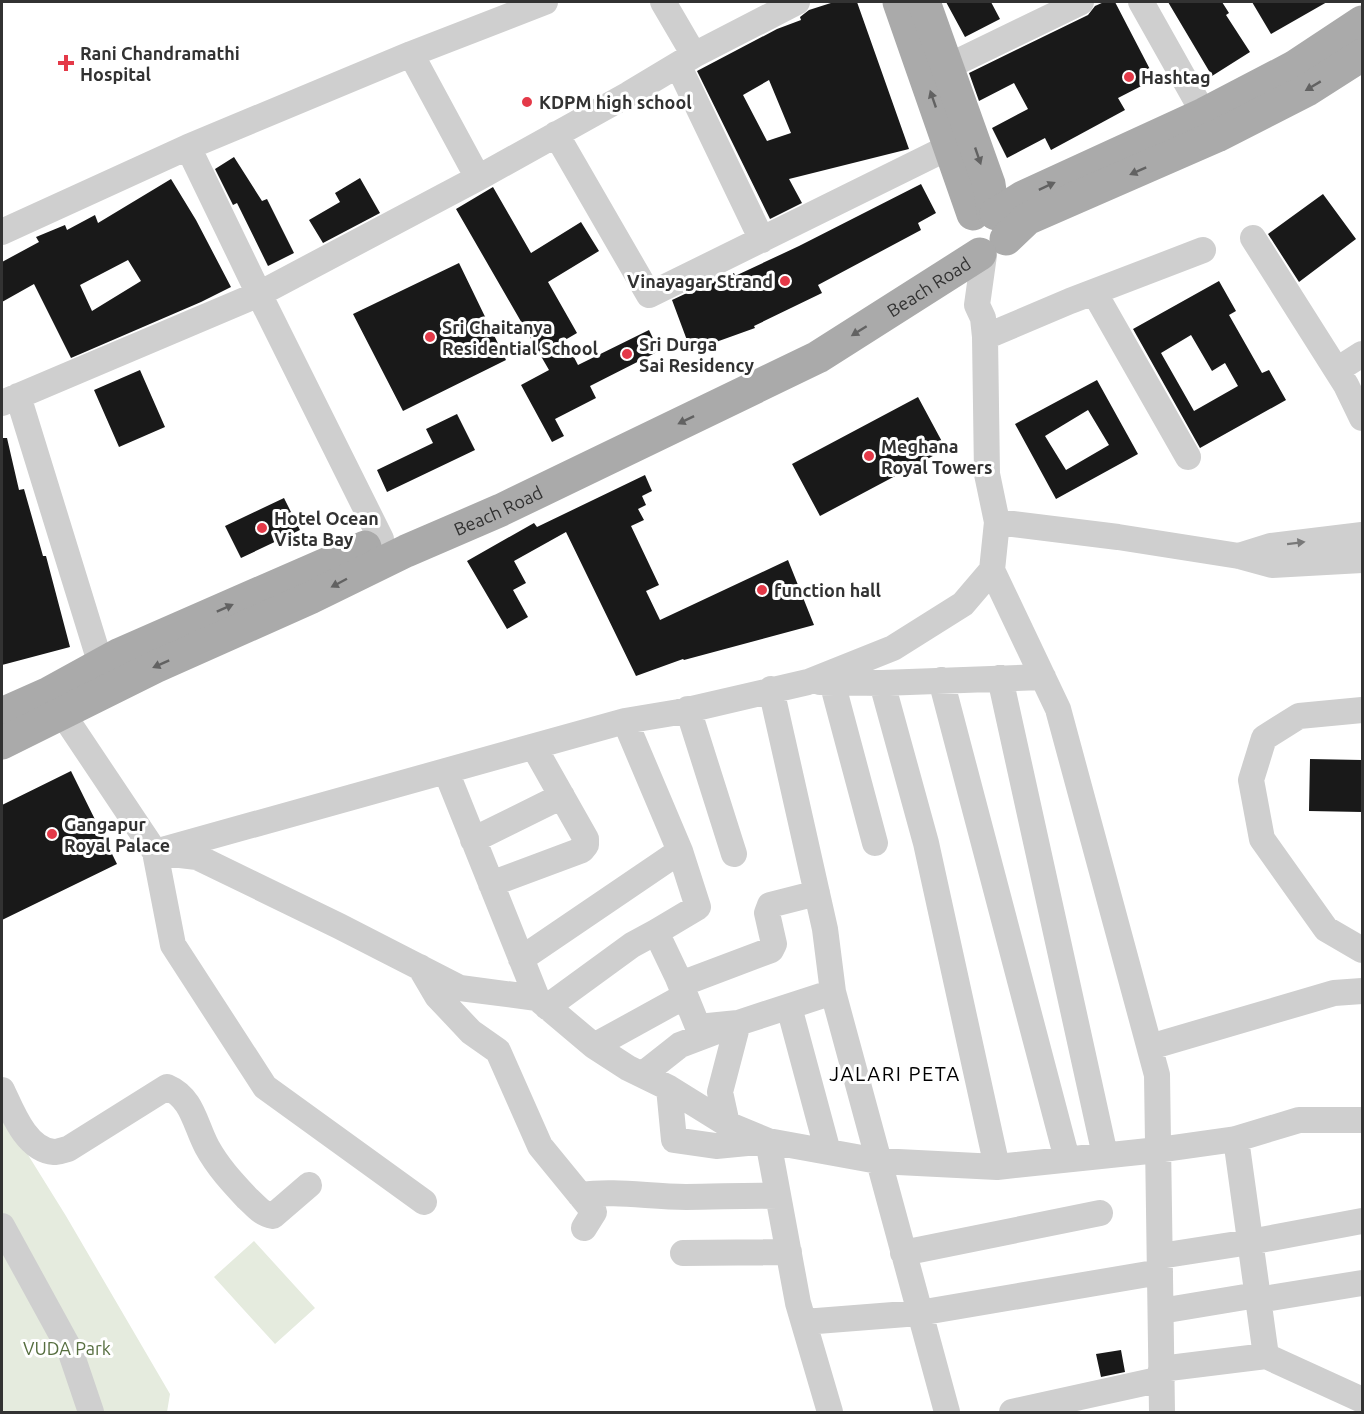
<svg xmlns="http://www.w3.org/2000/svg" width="1364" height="1414" font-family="Ubuntu,sans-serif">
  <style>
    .green { fill: #e5ebde }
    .building { fill: #191919; fill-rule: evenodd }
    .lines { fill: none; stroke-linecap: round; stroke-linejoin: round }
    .minor { stroke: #cfcfcf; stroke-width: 26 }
    .major { stroke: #aaa; stroke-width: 33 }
    .oneway { fill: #626262 }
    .oneway2 { fill: #797979 }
    .poi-dot { fill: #e43948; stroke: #fff; stroke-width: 2 }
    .labels { text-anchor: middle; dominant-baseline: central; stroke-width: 6; stroke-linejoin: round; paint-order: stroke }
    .poi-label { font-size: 18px; font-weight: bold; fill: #323232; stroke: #fff; text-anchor: start }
    .street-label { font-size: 18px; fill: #323232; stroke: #fff }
    .park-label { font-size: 18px; fill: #566e3f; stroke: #fff }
    .neighbourhood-label { font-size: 20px; letter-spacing: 1.5px; fill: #000; stroke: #fff }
  </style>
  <rect width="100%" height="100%" fill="#fff"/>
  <path class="green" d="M 2,1113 L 66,1216 L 170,1394 L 167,1412 L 2,1412 Z
    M 254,1241 L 315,1308 L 275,1344 L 214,1277 Z"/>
  <path class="building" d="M 834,2 L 857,2 L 909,149 L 789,179 L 802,203 L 770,219 L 697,71 L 777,29 L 801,20 L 800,17 L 809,10 ZM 769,80 L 791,133 L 767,141 L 743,95 Z
    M 946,2 L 991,2 L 1000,19 L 965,37 Z
    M 1104,2 L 1115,2 L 1155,79 L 1118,98 L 1125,110 L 1077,136 L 1051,150 L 1045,138 L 1007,158 L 992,128 L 1028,109 L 1014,83 L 979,101 L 969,73 L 1088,15 L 1095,6 Z
    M 1168,2 L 1222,2 L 1229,13 L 1226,15 L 1250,52 L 1212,76 Z
    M 1252,2 L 1327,2 L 1271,34 Z
    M 234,157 L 262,201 L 267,199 L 294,253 L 268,266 L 237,203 L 233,205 L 215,169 Z
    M 360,178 L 380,213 L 323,243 L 309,220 L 340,202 L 335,193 Z
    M 171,179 L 196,220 L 231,287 L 201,302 L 71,358 L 34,284 L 2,302 L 2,262 L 39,242 L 36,237 L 65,225 L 67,230 L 95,215 L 98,223 ZM 128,260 L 141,281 L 92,311 L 80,285 Z
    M 921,184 L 936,213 L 918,223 L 921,230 L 818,285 L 822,293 L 754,326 L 755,328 L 691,351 L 672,300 L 704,285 L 734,273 L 735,276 L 799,246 Z
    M 493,187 L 531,253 L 581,222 L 599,251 L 548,282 L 577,333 L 565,340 L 578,365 L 649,330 L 659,351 L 590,386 L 596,398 L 555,419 L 564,436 L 552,442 L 521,385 L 549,370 L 456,209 Z
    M 1323,194 L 1356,239 L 1299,282 L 1268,234 Z
    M 459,263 L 506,360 L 403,411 L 353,314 Z
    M 1219,281 L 1236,311 L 1229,315 L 1262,373 L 1269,370 L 1286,400 L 1200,448 L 1133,329 ZM 1191,335 L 1212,371 L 1225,363 L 1238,386 L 1194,411 L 1161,353 Z
    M 140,370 L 165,427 L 119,447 L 94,390 Z
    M 1097,380 L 1138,454 L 1056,499 L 1015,424 ZM 1088,410 L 1109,445 L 1066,470 L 1045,436 Z
    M 918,397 L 946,449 L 820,516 L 792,464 Z
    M 457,414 L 475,450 L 387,492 L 377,470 L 433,443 L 426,429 Z
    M 2,438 L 7,438 L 19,490 L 24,489 L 43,556 L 46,556 L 70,647 L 2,665 Z
    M 645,475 L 652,491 L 642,496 L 646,505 L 638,509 L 644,520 L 631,526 L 659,585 L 646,591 L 660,620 L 788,560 L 814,625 L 684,660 L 683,659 L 636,676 L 566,532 L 514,561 L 526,583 L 513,590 L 528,617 L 507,629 L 467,561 L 534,523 L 537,527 Z
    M 284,498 L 300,530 L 241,558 L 225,526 Z
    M 1310,759 L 1362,760 L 1362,812 L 1309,811 Z
    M 71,771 L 117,864 L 2,920 L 2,805 Z
    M 1121,1350 L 1125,1372 L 1101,1377 L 1096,1354 Z"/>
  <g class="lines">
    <path class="minor" d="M 663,2 L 694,55
      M 1141,2 L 1204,114
      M 411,54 L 478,178
      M 678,65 L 762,240
      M 947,67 L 1081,2
      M 556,134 L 649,295 L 949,147
      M 188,147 L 259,294 L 381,539
      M 2,232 L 188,147 L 411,54 L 545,2
      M 1253,238 L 1346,385 L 1362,418
      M 1094,292 L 1188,457
      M 985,337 L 1070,301 L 1203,250
      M 1337,370 L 1362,354
      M 18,396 L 97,652
      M 2,403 L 259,294 L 478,178 L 629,94 L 694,55 L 797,2
      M 997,522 L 1118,537 L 1239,556 L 1272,565 L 1362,560
      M 1239,556 L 1271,546 L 1362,535
      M 992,570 L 1058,709 L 1157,1075 L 1162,1412
      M 1000,678 L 1105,1155
      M 941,680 L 1067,1159
      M 820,682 L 882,683 L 926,843 L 997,1167
      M 832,682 L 875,843
      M 882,683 L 1043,677
      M 771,689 L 825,929 L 833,992 L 947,1412
      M 52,698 L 155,852 L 625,721 L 679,712 L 808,682 L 893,648 L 963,604 L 992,570 L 997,522 L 987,474 L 985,337 L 983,318 L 977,305 L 984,255
      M 688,709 L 734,854
      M 1362,710 L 1299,716 L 1264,738 L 1251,780 L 1262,839 L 1326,929 L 1362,950
      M 625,721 L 680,851 L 698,907 L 656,932 L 678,978 L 698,1027 L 738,1023 L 720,1092 L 727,1124
      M 473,840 L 562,796
      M 491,884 L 582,850 L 586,845 L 586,839 L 534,747
      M 521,959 L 680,851
      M 420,967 L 437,996 L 471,1032 L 498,1051 L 540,1146 L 594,1212 L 584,1228
      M 681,984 L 771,950 L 774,944 L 767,913 L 770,905 L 817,893
      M 537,998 L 594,1046 L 628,1068 L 669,1088 L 727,1124 L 768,1141 L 798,1303 L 830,1412
      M 547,1007 L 632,945 L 656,932
      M 789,1007 L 828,1152
      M 594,1046 L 685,996
      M 1150,1047 L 1334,993 L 1362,991
      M 642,1075 L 680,1045 L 738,1023 L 833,992
      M 669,1088 L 674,1140 L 716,1146 L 768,1141 L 878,1161 L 997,1167 L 1158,1150 L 1236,1139 L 1299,1120 L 1362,1120
      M 2,1090 C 12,1111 26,1150 54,1152 C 58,1152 63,1150 68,1149 L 167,1087 C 193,1098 195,1125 207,1147 C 218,1167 232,1182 247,1198 C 256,1206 261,1214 273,1216 L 309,1185
      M 1236,1139 L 1266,1356 L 1362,1400
      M 580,1195 C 617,1190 649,1197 686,1197 C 717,1197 747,1195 778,1196
      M 424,1202 L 265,1087 L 173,945 L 155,852 L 197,857 L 339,926 L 460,988 L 537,998 L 446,771
      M 2,1226 L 70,1350 L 91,1412
      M 683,1253 L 789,1252
      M 903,1253 L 1100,1213
      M 1160,1256 L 1250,1242 L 1362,1221
      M 1258,1300 L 1362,1283
      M 1161,1311 L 1257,1295
      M 804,1322 L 919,1313 L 1160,1272
      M 1161,1369 L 1266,1356
      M 1012,1412 L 1162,1379"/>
    <g class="major">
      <path d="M 899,2 L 973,214"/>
      <path d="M 924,2 L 989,184 L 993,212"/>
      <path d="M 996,214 L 1023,197 L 1204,114 L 1294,67 L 1362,22"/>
      <path d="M 1006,239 L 1027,219 L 1217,136 L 1307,90 L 1362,55"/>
      <path d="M 2,714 L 49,693 L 120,654 L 365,547"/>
      <path id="s1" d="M 2,743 L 155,667 L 310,598 L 406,551 L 501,510 L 818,357 L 980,254"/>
    </g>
  </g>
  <defs><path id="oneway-solid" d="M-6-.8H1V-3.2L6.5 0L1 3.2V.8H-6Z" transform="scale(1.5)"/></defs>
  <g class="oneway">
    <use href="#oneway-solid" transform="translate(1313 86) rotate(149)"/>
    <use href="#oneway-solid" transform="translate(933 99) rotate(-109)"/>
    <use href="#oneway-solid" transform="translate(978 156) rotate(71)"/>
    <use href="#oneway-solid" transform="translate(1138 171) rotate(156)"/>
    <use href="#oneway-solid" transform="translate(1047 186) rotate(-25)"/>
    <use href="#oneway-solid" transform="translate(859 331) rotate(148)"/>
    <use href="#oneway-solid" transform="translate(686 420) rotate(154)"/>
    <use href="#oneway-solid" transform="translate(339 583) rotate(152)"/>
    <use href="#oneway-solid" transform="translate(225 608) rotate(-24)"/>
    <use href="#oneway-solid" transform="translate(161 664) rotate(156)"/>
  </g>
  <use class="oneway2" href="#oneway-solid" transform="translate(1296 543) rotate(-7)"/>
  <g class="poi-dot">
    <path d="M63 54h6v6h6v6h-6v6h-6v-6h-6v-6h6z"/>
    <circle cx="1129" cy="77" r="6"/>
    <circle cx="527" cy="102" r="6"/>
    <circle cx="785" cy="281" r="6"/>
    <circle cx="430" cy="337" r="6"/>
    <circle cx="627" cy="354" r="6"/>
    <circle cx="869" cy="456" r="6"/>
    <circle cx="262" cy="528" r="6"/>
    <circle cx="762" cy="590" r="6"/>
    <circle cx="52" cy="834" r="6"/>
  </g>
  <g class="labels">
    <g class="poi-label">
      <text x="80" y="53">Rani Chandramathi<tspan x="80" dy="21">Hospital</tspan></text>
      <text x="1141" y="77">Hashtag</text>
      <text x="539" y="102">KDPM high school</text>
      <text x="773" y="281" text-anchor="end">Vinayagar Strand</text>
      <text x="442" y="327">Sri Chaitanya<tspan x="442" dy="21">Residential School</tspan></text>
      <text x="639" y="344">Sri Durga<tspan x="639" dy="21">Sai Residency</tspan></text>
      <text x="881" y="446">Meghana<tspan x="881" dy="21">Royal Towers</tspan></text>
      <text x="274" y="518">Hotel Ocean<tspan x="274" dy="21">Vista Bay</tspan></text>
      <text x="774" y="590">function hall</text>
      <text x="64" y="824">Gangapur<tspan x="64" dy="21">Royal Palace</tspan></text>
    </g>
    <g class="street-label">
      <text stroke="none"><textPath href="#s1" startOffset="1034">Beach Road</textPath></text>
      <text stroke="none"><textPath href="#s1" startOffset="548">Beach Road</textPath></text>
    </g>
    <g class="park-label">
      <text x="67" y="1348">VUDA Park</text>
    </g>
    <g class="neighbourhood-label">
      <text x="895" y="1073">JALARI PETA</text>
    </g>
  </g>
  <rect width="1364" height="1414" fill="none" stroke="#323232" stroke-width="6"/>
</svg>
